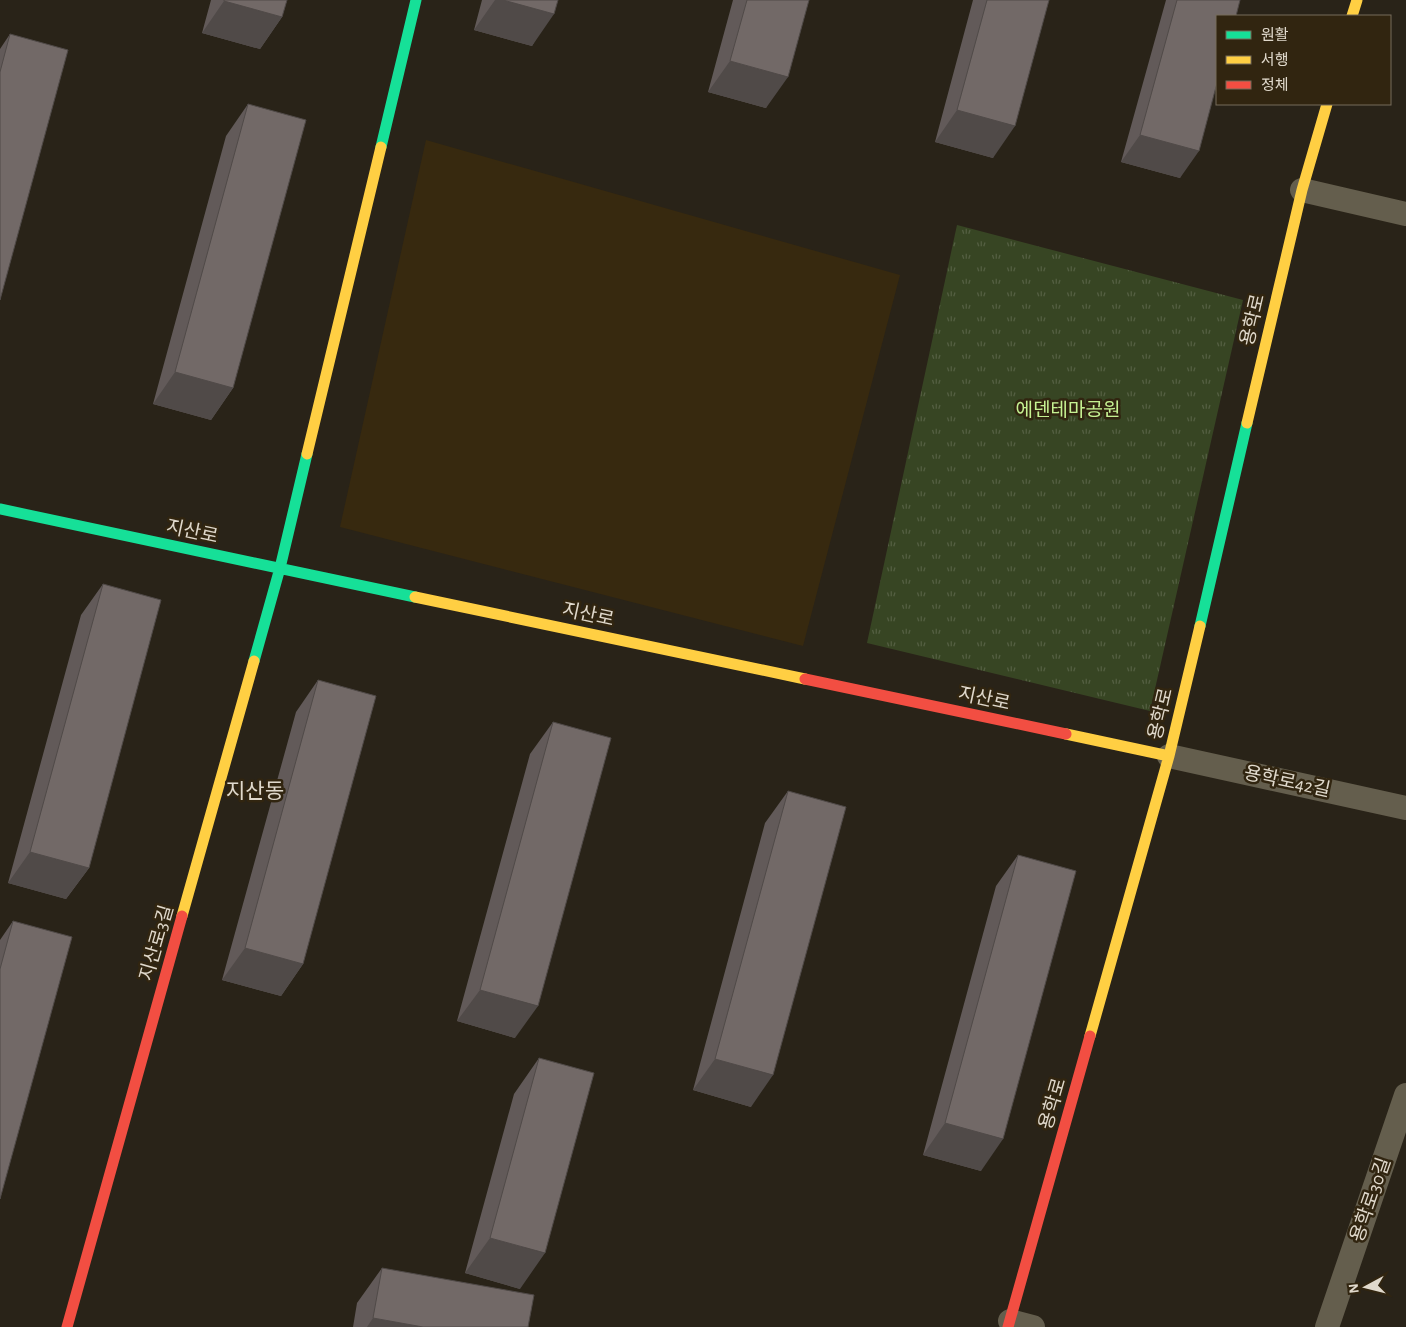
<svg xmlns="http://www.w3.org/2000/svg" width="1406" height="1327" font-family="'Alegreya Sans','Noto Sans KR',sans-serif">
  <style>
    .built { fill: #37290f }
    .park { fill: url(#park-tufts) }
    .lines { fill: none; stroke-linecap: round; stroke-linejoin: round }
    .street { stroke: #645e4d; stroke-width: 24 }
    .fast { stroke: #16e098; stroke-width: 11 }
    .slow { stroke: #ffcf43; stroke-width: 11 }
    .jam { stroke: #f24e42; stroke-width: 11 }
    .wall { fill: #625a59 }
    .shaded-wall { fill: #504a48 }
    .building { fill: #726967; stroke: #504a48 }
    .labels { text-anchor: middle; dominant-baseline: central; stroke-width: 5; stroke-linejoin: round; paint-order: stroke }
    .street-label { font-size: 19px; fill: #e0d9cc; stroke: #312510 }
    .park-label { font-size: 19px; fill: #c5f192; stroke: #312510 }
    .quarter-label { font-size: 21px; fill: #e0d9cc; stroke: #312510 }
  </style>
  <defs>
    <pattern id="park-tufts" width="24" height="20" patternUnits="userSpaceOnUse" patternTransform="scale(1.25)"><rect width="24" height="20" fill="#374523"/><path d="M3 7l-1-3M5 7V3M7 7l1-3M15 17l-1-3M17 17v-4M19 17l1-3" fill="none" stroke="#545f42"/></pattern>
  </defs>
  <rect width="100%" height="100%" fill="#292318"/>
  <path class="built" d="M 426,140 L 900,275 L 803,646 L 340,527 Z"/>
  <path class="park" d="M 957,225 L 1243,300 L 1150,711 L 867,643 Z"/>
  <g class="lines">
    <path class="street" d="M 1302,190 L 1406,214
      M 1169,756 L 1406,808
      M 1010,1321 L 1033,1327
      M 1327,1327 L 1406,1095"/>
    <path class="fast" d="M 381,147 L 416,0
      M 0,509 L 415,597
      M 1200,626 L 1247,423
      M 254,661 L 280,568 L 307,454"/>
    <path class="slow" d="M 1352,16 L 1357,0
      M 1247,423 L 1302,190 L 1327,104
      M 307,454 L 381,147
      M 415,597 L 805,679
      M 1066,734 L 1169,756
      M 182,916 L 254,661
      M 1090,1036 L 1169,756 L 1200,626"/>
    <path class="jam" d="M 805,679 L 1066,734
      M 67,1327 L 182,916
      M 1008,1327 L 1090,1036"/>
  </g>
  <path class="wall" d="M 211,0 L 287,0 L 282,17 L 260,49 L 202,33 Z
    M 482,0 L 558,0 L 532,46 L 474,30 Z
    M 733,0 L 809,0 L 766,108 L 708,92 Z
    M 973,0 L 1049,0 L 993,158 L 935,142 Z
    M 1166,0 L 1240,0 L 1180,178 L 1121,162 Z
    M 10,34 L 0,300 L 0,49 Z
    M 248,104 L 233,388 L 211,420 L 153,404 L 226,136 Z
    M 103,584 L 89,868 L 66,899 L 8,883 L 81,615 Z
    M 318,680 L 303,964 L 281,996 L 222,980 L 296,712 Z
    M 553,722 L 515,1038 L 457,1021 L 530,754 Z
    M 788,791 L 751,1107 L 693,1090 L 765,823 Z
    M 1018,855 L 981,1171 L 923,1155 L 996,886 Z
    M 13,921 L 0,1199 L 0,940 Z
    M 539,1058 L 520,1289 L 465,1273 L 514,1094 Z
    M 382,1268 L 528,1327 L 353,1327 L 357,1303 Z"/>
  <path class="shaded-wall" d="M 495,0 L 503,0 L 554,14 L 532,46 L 474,30 Z
    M 224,1 L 282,17 L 260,49 L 202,33 Z
    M 730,61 L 788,77 L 766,108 L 708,92 Z
    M 957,110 L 1015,126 L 993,158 L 935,142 Z
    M 1140,135 L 1199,151 L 1180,178 L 1121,162 Z
    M 175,372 L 233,388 L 211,420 L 153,404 Z
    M 30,852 L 89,868 L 66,899 L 8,883 Z
    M 245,948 L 303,964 L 281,996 L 222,980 Z
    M 480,990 L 538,1006 L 515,1038 L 457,1021 Z
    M 715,1059 L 773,1075 L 751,1107 L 693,1090 Z
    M 945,1123 L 1003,1139 L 981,1171 L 923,1155 Z
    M 490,1238 L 545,1253 L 520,1289 L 465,1273 Z
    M 373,1318 L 423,1327 L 367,1327 Z"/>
  <path class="building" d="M 224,0 L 287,0 L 282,17 L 224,1 Z
    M 503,0 L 558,0 L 554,14 Z
    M 747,0 L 809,0 L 788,77 L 730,61 Z
    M 987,0 L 1049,0 L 1015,126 L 957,110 Z
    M 1177,0 L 1240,0 L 1236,16 L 1217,16 L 1217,83 L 1199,151 L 1140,135 Z
    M 10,34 L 68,50 L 0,300 L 0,72 Z
    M 248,104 L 306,120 L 233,388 L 175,372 Z
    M 103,584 L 161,600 L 89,868 L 30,852 Z
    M 318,680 L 376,696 L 303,964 L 245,948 Z
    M 553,722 L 611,738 L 538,1006 L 480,990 Z
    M 788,791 L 846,807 L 773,1075 L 715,1059 Z
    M 1018,855 L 1076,871 L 1003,1139 L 945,1123 Z
    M 13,921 L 72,937 L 0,1199 L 0,969 Z
    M 539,1058 L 594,1073 L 545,1253 L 490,1238 Z
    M 382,1268 L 534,1295 L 528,1327 L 423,1327 L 373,1318 Z"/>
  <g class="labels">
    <g class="street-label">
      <text transform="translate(1253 320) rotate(-77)">용학로</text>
      <text transform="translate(192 532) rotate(12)">지산로</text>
      <text transform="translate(588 615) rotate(12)">지산로</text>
      <text transform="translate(984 699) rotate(12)">지산로</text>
      <text transform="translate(1161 714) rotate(-77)">용학로</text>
      <text transform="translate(1287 782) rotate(12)">용학로42길</text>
      <text transform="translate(157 943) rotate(-74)">지산로3길</text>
      <text transform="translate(1053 1104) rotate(-74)">용학로</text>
      <text transform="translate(1371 1200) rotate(-71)">용학로30길</text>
    </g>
    <g class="park-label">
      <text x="1068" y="410">에덴테마공원</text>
    </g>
    <g class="quarter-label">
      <text x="255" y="791">지산동</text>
    </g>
  </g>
  <rect x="1216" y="15" width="175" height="90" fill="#312510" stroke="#776d5b"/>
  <rect x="1226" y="31" width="25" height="8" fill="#16e098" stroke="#776d5b"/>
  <text x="1261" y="40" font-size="15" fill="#e0d9cc">원활</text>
  <rect x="1226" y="56" width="25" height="8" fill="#ffcf43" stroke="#776d5b"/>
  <text x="1261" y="65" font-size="15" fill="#e0d9cc">서행</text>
  <rect x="1226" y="81" width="25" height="8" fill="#f24e42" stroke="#776d5b"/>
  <text x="1261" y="90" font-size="15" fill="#e0d9cc">정체</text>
  <g transform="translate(1366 1287) rotate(263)" stroke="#312510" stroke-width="4" paint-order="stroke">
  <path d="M0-4L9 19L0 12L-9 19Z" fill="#e0d9cc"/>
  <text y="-8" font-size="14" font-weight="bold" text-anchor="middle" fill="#e0d9cc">N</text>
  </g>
</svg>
